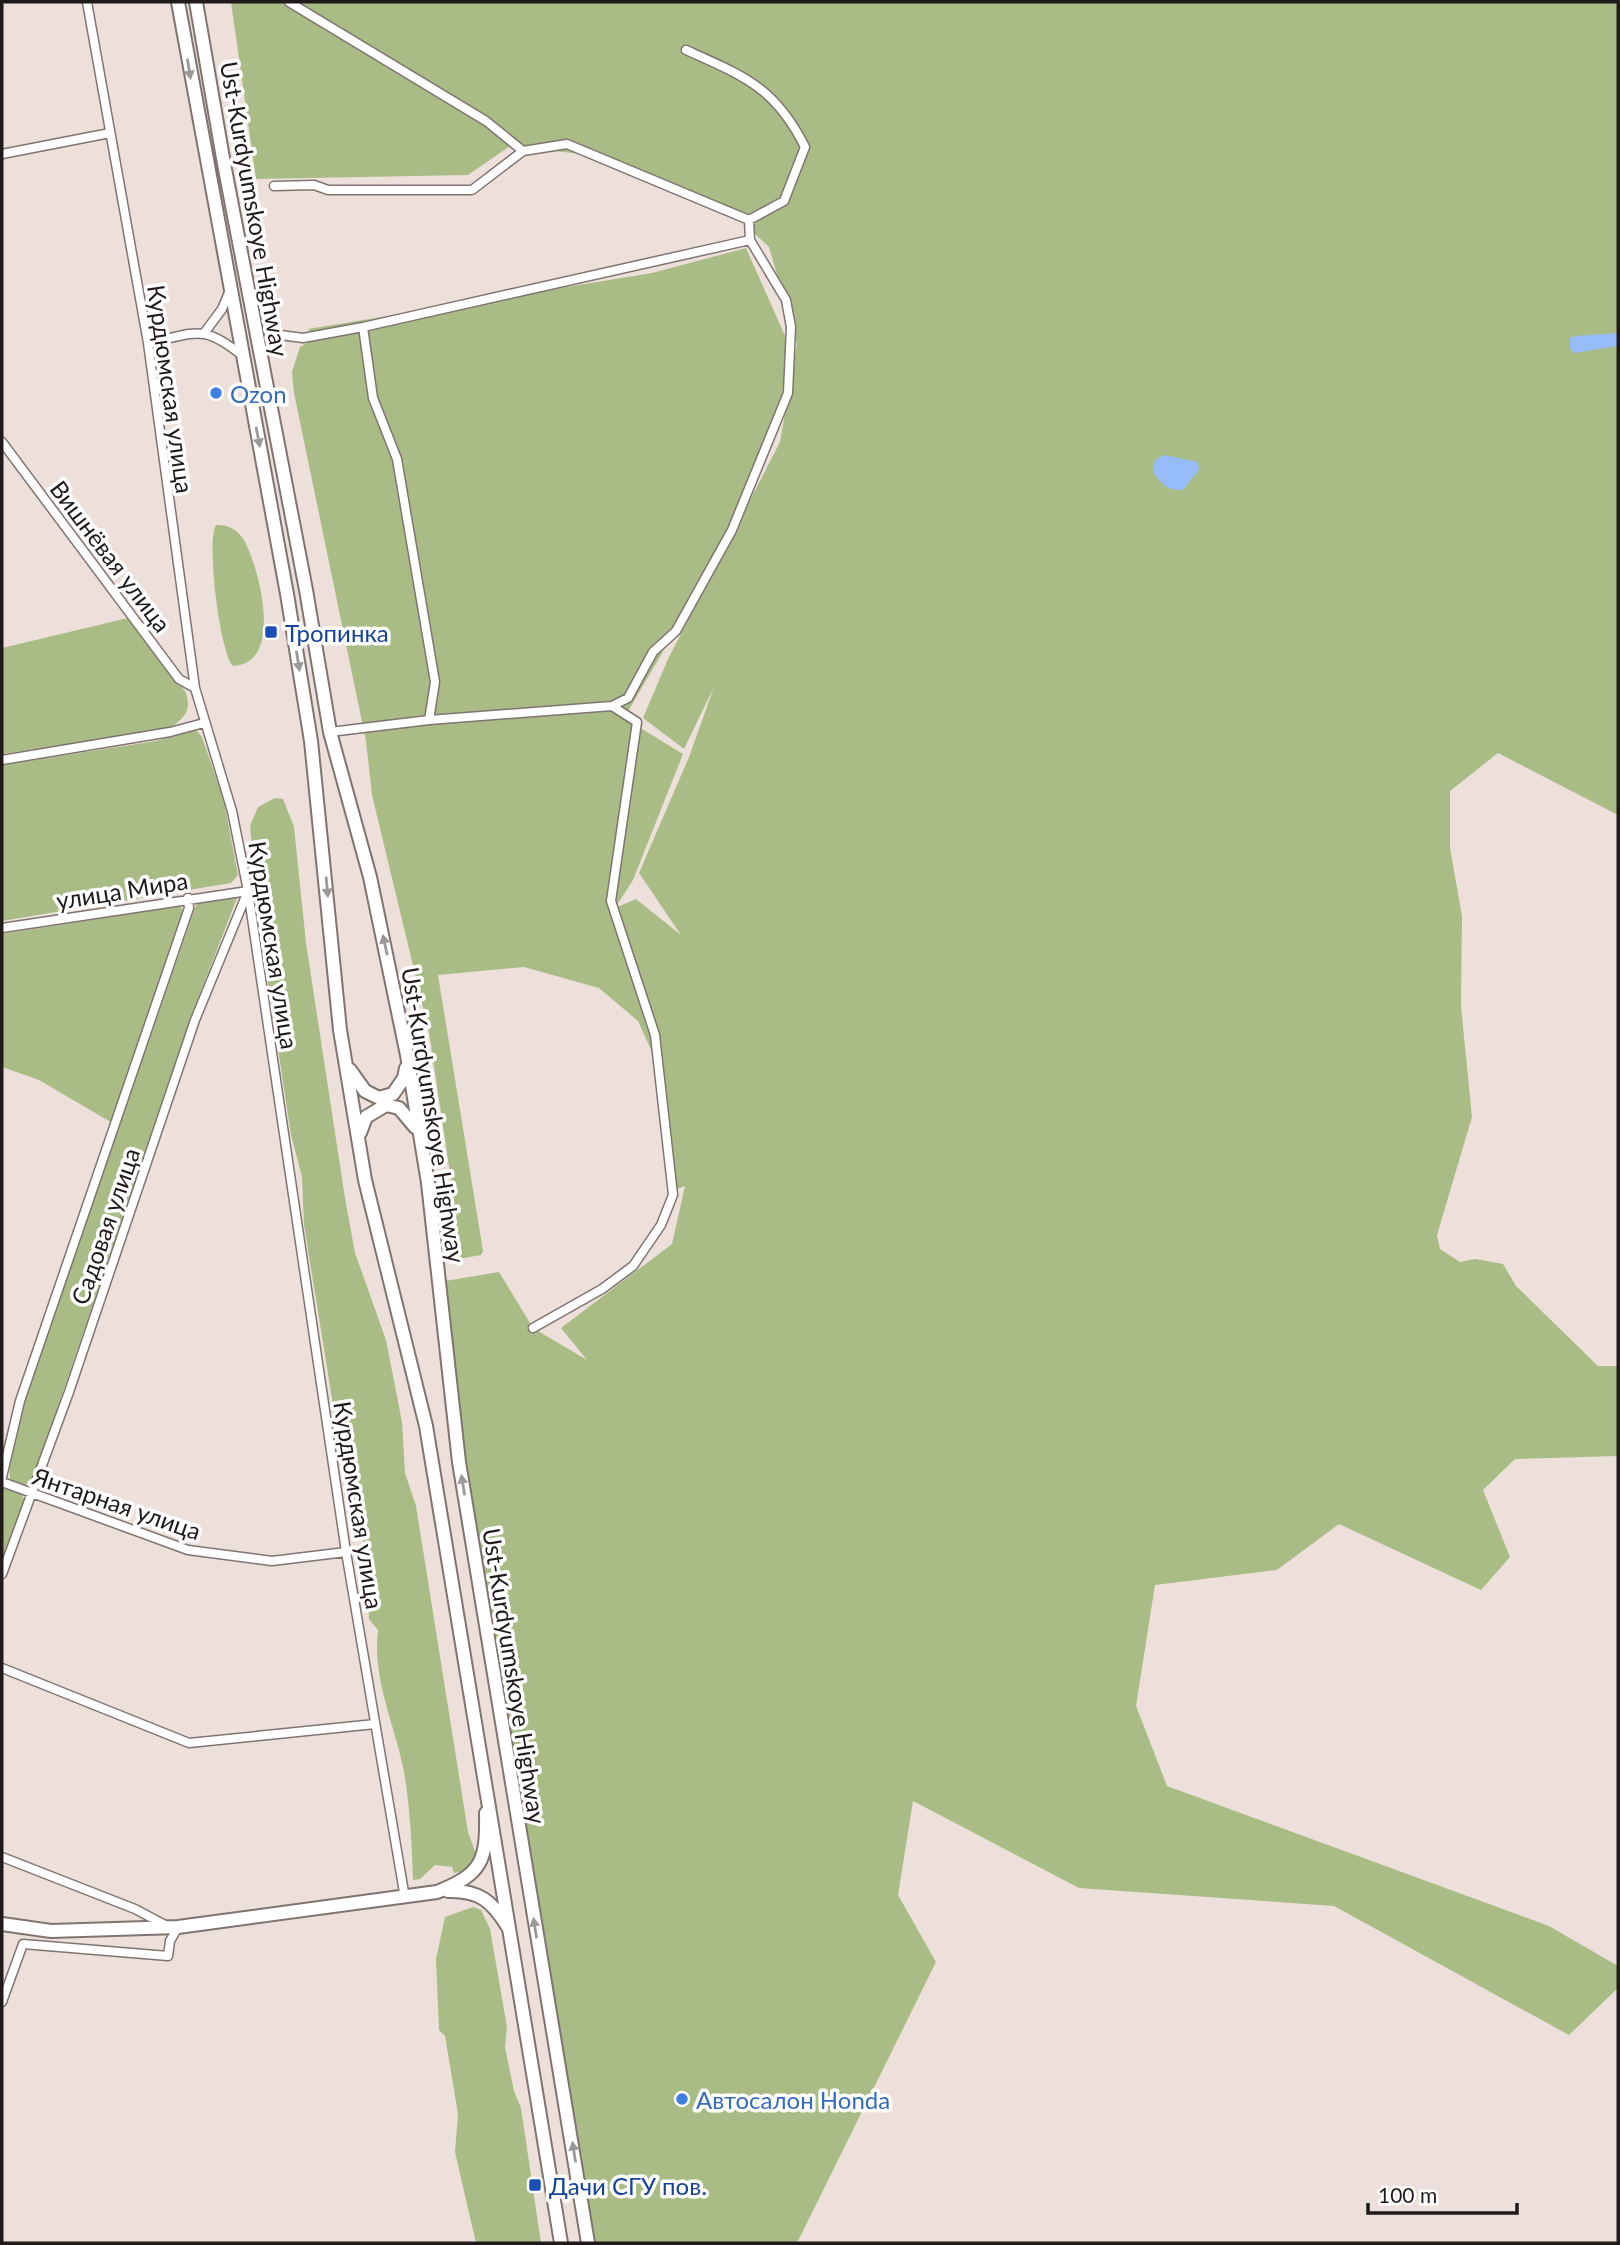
<svg xmlns="http://www.w3.org/2000/svg" width="1620" height="2245" font-family="Lato,sans-serif">
  <style>
    .green { fill: #a9bc85 }
    .water { fill: #96bdf9 }
    .lines { fill: none; stroke-linecap: round; stroke-linejoin: round }
    .street-casing { stroke: #807470; stroke-width: 11 }
    .secondary-casing { stroke: #807470; stroke-width: 16 }
    .primary-casing { stroke: #807470; stroke-width: 16 }
    .street { stroke: #fff; stroke-width: 8 }
    .secondary { stroke: #fff; stroke-width: 12 }
    .primary { stroke: #fff; stroke-width: 12 }
    .oneway { fill: #9b9898 }
    .shop-dot { fill: #3f7fe0; stroke: #fff; stroke-width: 2.5 }
    .transit-dot { fill: #1a4fb4; stroke: #fff; stroke-width: 2.5 }
    .labels { text-anchor: middle; dominant-baseline: central; stroke-width: 7; stroke-linejoin: round; paint-order: stroke }
    .street-label { font-size: 24px; fill: #201b1a; stroke: #fff }
    .shop-label { font-size: 24px; fill: #366cbe; stroke: #fff; text-anchor: start }
    .transit-label { font-size: 24px; fill: #164399; stroke: #fff; text-anchor: start }
  </style>
  <rect width="100%" height="100%" fill="#ede0db"/>
  <path class="green" d="M 231,2 L 1618,2 L 1618,815 L 1498,753 L 1450,791 L 1450,848 L 1462,916 L 1461,1006 L 1472,1117 L 1437,1235 L 1440,1249 L 1460,1262 L 1475,1259 L 1503,1264 L 1516,1286 L 1598,1366 L 1618,1366 L 1618,1456 L 1515,1459 L 1483,1490 L 1510,1557 L 1481,1590 L 1339,1524 L 1277,1570 L 1155,1585 L 1136,1706 L 1167,1786 L 1549,1926 L 1618,1966 L 1618,1988 L 1569,2035 L 1334,1906 L 1079,1888 L 913,1801 L 898,1895 L 936,1962 L 797,2243 L 588,2243 L 475,1561 L 439,1282 L 499,1272 L 533,1328 L 587,1360 L 561,1328 L 672,1244 L 685,1186 L 672,1191 L 657,1063 L 638,1021 L 599,988 L 524,967 L 438,975 L 483,1251 L 481,1255 L 458,1259 L 455,1207 L 429,1032 L 372,795 L 366,741 L 294,393 L 292,372 L 300,347 L 316,338 L 308,329 L 652,273 L 746,248 L 790,347 L 774,440 L 661,655 L 624,718 L 683,754 L 633,880 L 615,908 L 636,899 L 681,935 L 639,873 L 689,757 L 714,687 L 684,749 L 643,718 L 668,659 L 780,442 L 797,344 L 769,247 L 725,206 L 608,157 L 510,146 L 468,175 L 256,179 Z
    M 216,525 C 227,524 238,530 244,540 C 259,567 285,664 233,666 C 220,653 206,541 216,525 Z
    M 128,618 L 185,691 C 193,710 184,719 168,729 L 2,754 L 2,648 Z
    M 196,730 L 202,737 L 224,801 L 238,875 L 231,883 L 2,921 L 2,765 L 156,741 Z
    M 275,798 L 283,799 L 294,827 L 306,943 L 345,1198 L 355,1253 L 386,1340 L 402,1422 L 405,1473 L 416,1506 L 468,1832 L 476,1854 L 465,1871 L 454,1873 L 452,1867 L 435,1865 L 420,1879 L 413,1880 C 412,1845 410,1807 404,1772 C 395,1724 372,1680 378,1630 L 369,1619 L 366,1552 L 356,1512 L 349,1504 L 304,1225 L 302,1177 L 291,1135 L 264,955 L 250,826 L 258,807 Z
    M 237,898 L 191,1017 L 36,1471 L 29,1484 L 21,1485 L 10,1479 L 9,1460 L 24,1402 L 196,905 L 202,901 Z
    M 180,906 L 184,912 L 114,1124 L 39,1080 L 2,1067 L 2,934 Z
    M 2,1486 L 21,1493 L 25,1501 L 2,1565 Z
    M 473,1907 L 481,1910 L 490,1929 L 507,2027 L 505,2047 L 514,2091 L 521,2108 L 541,2243 L 476,2243 L 455,2152 L 458,2114 L 445,2036 L 439,2030 L 436,1959 L 445,1917 Z"/>
  <path class="water" d="M 1618,333 L 1618,346 L 1574,353 L 1570,348 L 1570,338 L 1575,336 Z
    M 1164,455 L 1198,462 L 1199,470 L 1183,490 C 1167,490 1161,485 1153,471 L 1155,460 Z"/>
  <g class="lines">
    <defs>
      <path id="street" d="M 87,2 L 148,343 L 195,688 L 232,811 L 248,891 L 346,1552 L 405,1898
        M 289,2 L 486,121 L 523,151 L 567,144 L 749,220 L 784,201 L 805,147 C 775,87 744,76 686,50
        M 2,154 L 110,133
        M 274,186 L 314,185 L 328,190 L 472,190 L 523,151
        M 363,327 L 373,398 L 397,459 L 435,682 L 429,720
        M 205,332 L 222,309 L 230,290
        M 273,334 L 303,338 L 363,327 L 750,240
        M 148,343 C 197,333 202,323 243,356
        M 2,442 L 179,679 L 195,688
        M 330,732 L 429,720 L 612,706 L 628,698 L 653,652 L 676,631 L 732,530 L 788,393 L 791,327 L 786,300 L 750,240 L 749,220
        M 2,760 L 170,732 L 204,723
        M 2,928 L 248,891 L 195,1020 L 69,1392 L 2,1574
        M 533,1328 L 602,1289 L 633,1266 L 661,1225 L 673,1195 L 655,1035 L 611,901 L 637,722 L 612,706
        M 2,1477 L 20,1401 L 189,908 L 188,898
        M 2,1482 L 188,1550 L 272,1561 L 346,1552
        M 2,1668 L 189,1743 L 375,1724
        M 2,1857 L 135,1909 L 167,1926
        M 2,2002 L 23,1944 L 168,1956 L 170,1941 L 178,1927"/>
      <path id="secondary" d="M 448,1891 C 479,1890 492,1901 508,1927
        M 2,1924 L 51,1931 L 178,1927 L 437,1892 C 482,1874 487,1861 486,1813"/>
      <path id="primary" d="M 178,2 L 287,594 L 311,741 L 340,1030 L 365,1180 L 426,1426 L 561,2243
        M 196,2 L 224,164 L 306,590 L 330,732 L 370,877 L 407,1055 L 428,1183 L 459,1462 L 588,2243
        M 350,1070 L 365,1091 L 379,1098 L 393,1094 L 404,1078 L 406,1068
        M 360,1133 L 366,1117 L 386,1105 L 399,1108 L 415,1127"/>
    </defs>
    <use href="#street" class="street-casing"/>
    <use href="#secondary" class="secondary-casing"/>
    <use href="#primary" class="primary-casing"/>
    <use href="#street" class="street"/>
    <use href="#secondary" class="secondary"/>
    <use href="#primary" class="primary"/>
  </g>
  <defs><path id="oneway-solid" d="M-6-.8H1V-3.2L6.5 0L1 3.2V.8H-6Z" transform="scale(1.75)"/></defs>
  <g class="oneway">
    <use href="#oneway-solid" transform="translate(189 69) rotate(81)"/>
    <use href="#oneway-solid" transform="translate(258 437) rotate(79)"/>
    <use href="#oneway-solid" transform="translate(298 661) rotate(81)"/>
    <use href="#oneway-solid" transform="translate(327 887) rotate(85)"/>
    <use href="#oneway-solid" transform="translate(385 945) rotate(-102)"/>
    <use href="#oneway-solid" transform="translate(463 1485) rotate(-99)"/>
    <use href="#oneway-solid" transform="translate(535 1928) rotate(-99)"/>
    <use href="#oneway-solid" transform="translate(574 2152) rotate(-99)"/>
  </g>
  <g class="shop-dot">
    <circle cx="216" cy="393" r="7"/>
    <circle cx="682" cy="2099" r="7"/>
  </g>
  <g class="transit-dot">
    <rect x="264" y="625" width="14" height="14" rx="3.5"/>
    <rect x="528" y="2178" width="14" height="14" rx="3.5"/>
  </g>
  <g class="labels">
    <g class="street-label">
      <text transform="translate(255 209) rotate(80)">Ust-Kurdyumskoye Highway</text>
      <text transform="translate(171 389) rotate(82)">Курдюмская улица</text>
      <text transform="translate(111 556) rotate(53)">Вишнёвая улица</text>
      <text transform="translate(122 890) rotate(-9)">улица Мира</text>
      <text transform="translate(274 945) rotate(81)">Курдюмская улица</text>
      <text transform="translate(434 1115) rotate(81)">Ust-Kurdyumskoye Highway</text>
      <text transform="translate(105 1226) rotate(-71)">Садовая улица</text>
      <text transform="translate(117 1503) rotate(19)">Янтарная улица</text>
      <text transform="translate(359 1505) rotate(81)">Курдюмская улица</text>
      <text transform="translate(515 1676) rotate(81)">Ust-Kurdyumskoye Highway</text>
    </g>
    <g class="shop-label">
      <text x="230" y="393">Ozon</text>
      <text x="696" y="2099">Автосалон Honda</text>
    </g>
    <g class="transit-label">
      <text x="285" y="632">Тропинка</text>
      <text x="549" y="2185">Дачи СГУ пов.</text>
    </g>
  </g>
  <rect width="1620" height="2245" fill="none" stroke="#201b1a" stroke-width="7"/>
  <path d="M1368 2203v10h149v-10" fill="none" stroke="#201b1a" stroke-width="3.5"/>
  <text x="1378" y="2203" font-size="21" fill="#201b1a" stroke="#ffffff" stroke-width="5" paint-order="stroke">100 m</text>
</svg>
